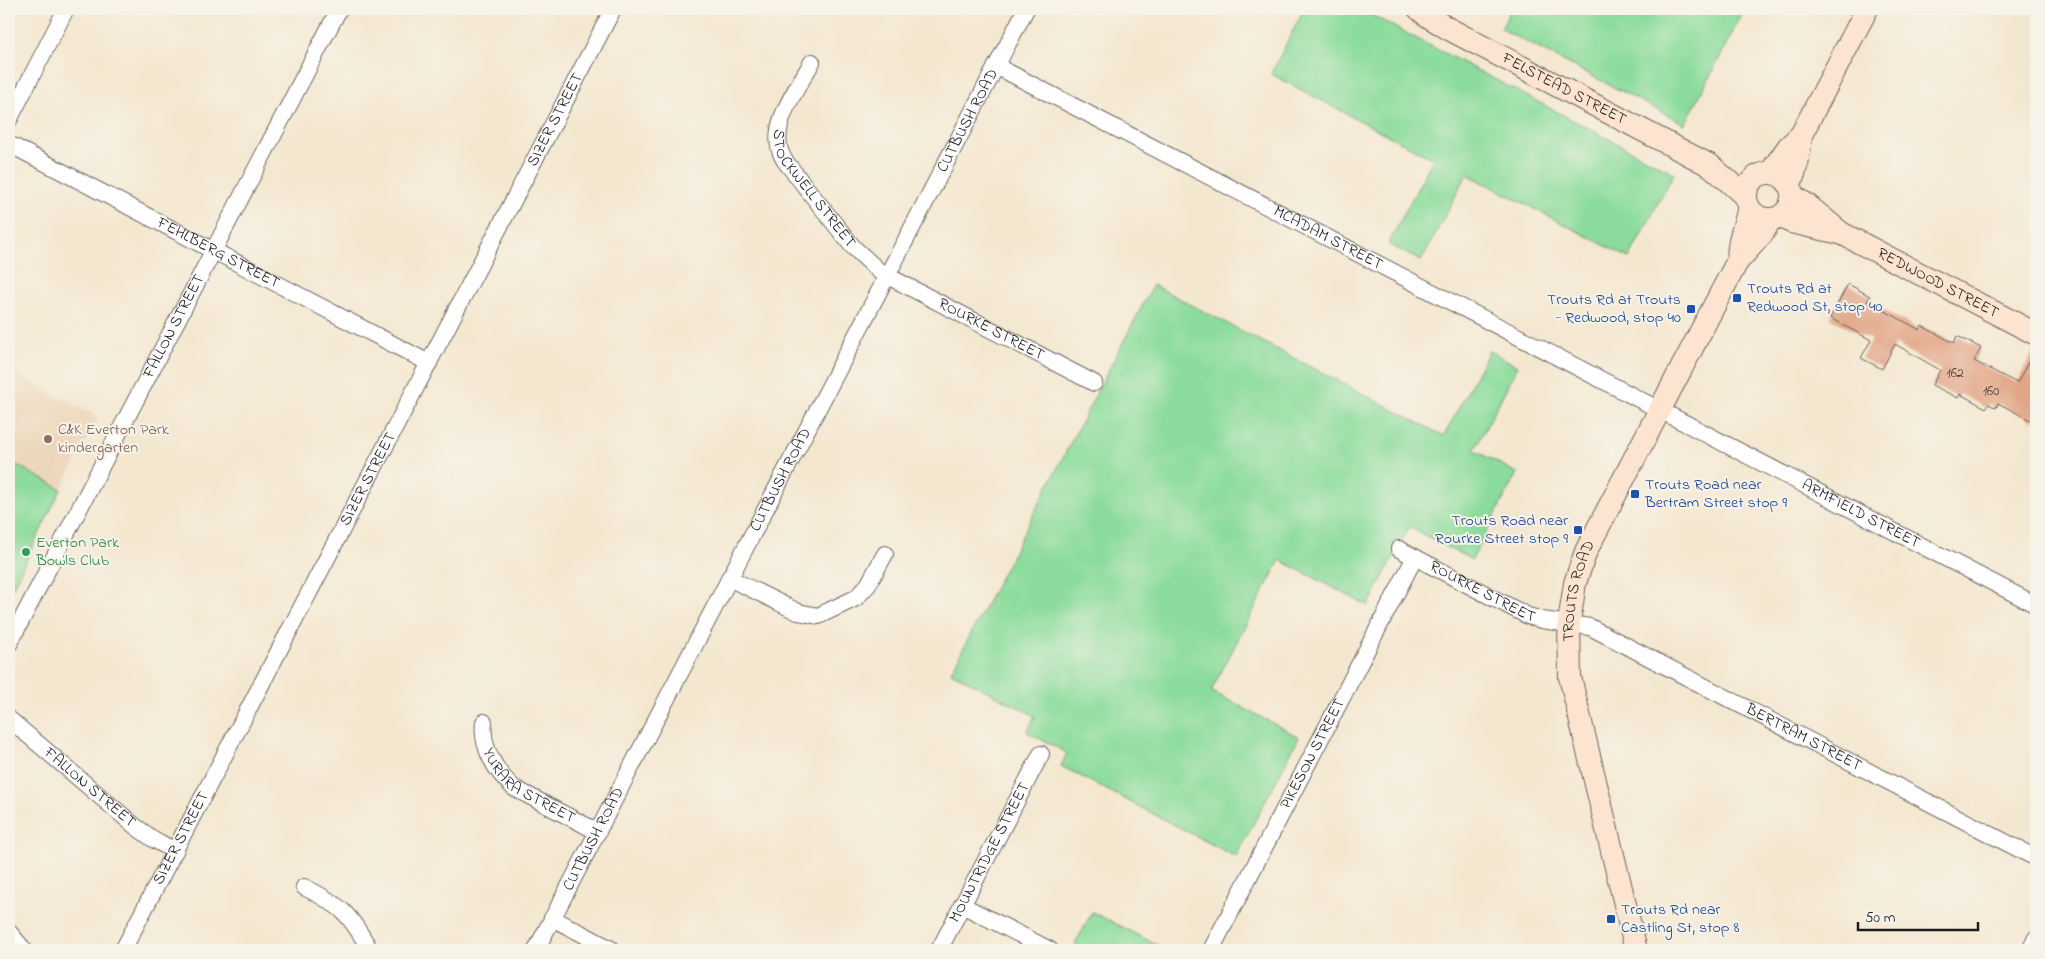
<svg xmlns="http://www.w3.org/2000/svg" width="2045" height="959" font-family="'Indie Flower',sans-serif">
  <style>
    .built { fill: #edd7bb }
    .green { fill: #8bdc9c; stroke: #547c5c }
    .building { fill: #e1a585 }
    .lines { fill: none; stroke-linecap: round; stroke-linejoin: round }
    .street-casing { stroke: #68635b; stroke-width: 18 }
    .secondary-casing { stroke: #68635b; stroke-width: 24 }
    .street { stroke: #fff; stroke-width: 16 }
    .secondary { stroke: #fde4d0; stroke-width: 22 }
    .transit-dot { fill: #1a4fb4; stroke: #f7f3e8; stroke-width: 2 }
    .education-dot { fill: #8d6e63; stroke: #f7f3e8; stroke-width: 2 }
    .leisure-dot { fill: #2e9e5b; stroke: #f7f3e8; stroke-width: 2 }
    .labels { text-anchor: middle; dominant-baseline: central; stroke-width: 4; stroke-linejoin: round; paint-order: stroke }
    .number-label { font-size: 14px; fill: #4d3e36 }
    .street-label { font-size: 16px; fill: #1c1c1c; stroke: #f7f3e8 }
    .transit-label { font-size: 16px; fill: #164399; stroke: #f7f3e8; text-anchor: start }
    .education-label { font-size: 16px; fill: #785e54; stroke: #f7f3e8; text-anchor: start }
    .leisure-label { font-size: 16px; fill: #27864d; stroke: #f7f3e8; text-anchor: start }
  </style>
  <rect width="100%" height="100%" fill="#f7f3e8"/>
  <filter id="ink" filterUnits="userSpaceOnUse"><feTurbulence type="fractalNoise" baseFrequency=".02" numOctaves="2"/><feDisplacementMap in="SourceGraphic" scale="10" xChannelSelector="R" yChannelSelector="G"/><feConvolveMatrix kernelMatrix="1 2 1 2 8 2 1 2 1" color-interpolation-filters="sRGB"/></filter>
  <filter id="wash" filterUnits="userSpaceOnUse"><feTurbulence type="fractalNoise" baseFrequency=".0096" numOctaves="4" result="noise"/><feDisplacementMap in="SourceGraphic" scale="20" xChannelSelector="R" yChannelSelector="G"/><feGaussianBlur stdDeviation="1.12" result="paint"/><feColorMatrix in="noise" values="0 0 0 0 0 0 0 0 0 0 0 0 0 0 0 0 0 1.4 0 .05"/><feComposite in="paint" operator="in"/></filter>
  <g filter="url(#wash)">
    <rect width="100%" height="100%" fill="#f4e7d0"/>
    <path class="built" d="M 9,370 L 99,417 L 61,489 L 9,461 Z"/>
    <path class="green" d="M 1304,9 L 1360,9 L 1674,173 L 1629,258 L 1467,174 L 1421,261 L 1388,244 L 1433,159 L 1271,74 Z
      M 1511,9 L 1745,9 L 1685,124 L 1501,29 Z
      M 1153,285 L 1444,436 L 1489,351 L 1518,366 L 1474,450 L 1517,473 L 1472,560 L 1409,527 L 1368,606 L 1280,560 L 1211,691 L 1299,737 L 1236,857 L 1061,766 L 1067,753 L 1027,732 L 1035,716 L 951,672 Z
      M 9,461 L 61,489 L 9,595 Z
      M 1092,912 L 1167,950 L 1086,950 L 1075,944 Z"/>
    <g id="blocks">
      <path class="building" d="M 1848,284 L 1870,296 L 1867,301 L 1920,330 L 1922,326 L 1954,343 L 1957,336 L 1981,348 L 1974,361 L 2017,383 L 2036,347 L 2036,412 L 2032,421 L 1998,403 L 1996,408 L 1989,404 L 1986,408 L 1960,394 L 1958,398 L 1932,385 L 1940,370 L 1895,344 L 1882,369 L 1861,358 L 1871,340 L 1830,318 Z"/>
    </g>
  </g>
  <g filter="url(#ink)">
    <use href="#blocks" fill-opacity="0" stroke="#68635b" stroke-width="1"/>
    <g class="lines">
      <defs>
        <g id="street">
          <path id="s1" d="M 812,62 C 797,90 764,130 785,161 L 853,247 L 880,272 L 1094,383"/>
          <path id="s2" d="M 996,66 L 2036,605"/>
          <path d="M 9,120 L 66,9"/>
          <path id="s3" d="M 9,144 L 429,363"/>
          <path id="s4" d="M 1399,549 L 1528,616 L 1542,620 L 1590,627 L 2036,858"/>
          <path d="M 729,578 L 798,612 L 818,616 L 856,598 L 868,585 L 885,554"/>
          <path id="s5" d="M 9,644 L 339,9"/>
          <path id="s6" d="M 9,719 L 136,827 L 153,839 L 175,851"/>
          <path id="s7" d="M 484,722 C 481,747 495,771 514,788 L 598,832"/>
          <path d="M 304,887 C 342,906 349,913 370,950"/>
          <path d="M 962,905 L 1050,950"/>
          <path d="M 552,918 L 613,950"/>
          <path d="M 9,932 L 24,950"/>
          <path id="s8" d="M 123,950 L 613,9"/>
          <path id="s9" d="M 536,950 L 1026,9"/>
          <path id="s10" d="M 939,950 L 1041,754"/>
          <path id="s11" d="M 1211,950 L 1415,557"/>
          <path d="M 2030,950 L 2036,938"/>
        </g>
        <g id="secondary">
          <path id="s12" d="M 1419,9 L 1426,15 L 1447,28 L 1711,166 L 1746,197"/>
          <circle cx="1769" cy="196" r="23"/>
          <path d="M 1770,173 L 1789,146 L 1801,135 L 1867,9"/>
          <path d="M 1790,184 C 1797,169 1800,152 1801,135"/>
          <path id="s13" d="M 1793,196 L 1806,204 L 1841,233 L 2036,334"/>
          <path d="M 1781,217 L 1791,222 L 1840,233"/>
          <path d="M 1737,262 L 1740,240 L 1749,208"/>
          <path id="s14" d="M 1636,950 L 1570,677 L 1569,623 L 1575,583 L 1586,551 L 1737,262 L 1763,233 L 1770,220"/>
        </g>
      </defs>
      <use href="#street" class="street-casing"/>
      <use href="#secondary" class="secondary-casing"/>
      <use href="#street" class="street"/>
      <use href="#secondary" class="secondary"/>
    </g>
  </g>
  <g class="transit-dot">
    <rect x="1732" y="293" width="10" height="10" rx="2.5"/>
    <rect x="1686" y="304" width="10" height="10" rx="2.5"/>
    <rect x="1630" y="489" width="10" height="10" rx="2.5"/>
    <rect x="1573" y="525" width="10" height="10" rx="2.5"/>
    <rect x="1606" y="914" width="10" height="10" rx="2.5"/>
  </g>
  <circle class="education-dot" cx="48" cy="439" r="5"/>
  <circle class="leisure-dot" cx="26" cy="552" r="5"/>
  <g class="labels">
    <g class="number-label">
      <text x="1955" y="373">162</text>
      <text x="1991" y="391">160</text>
    </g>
    <g class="street-label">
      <text stroke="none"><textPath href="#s12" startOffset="166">FELSTEAD STREET</textPath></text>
      <text stroke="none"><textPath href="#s8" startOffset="936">SIZER STREET</textPath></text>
      <text stroke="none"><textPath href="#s9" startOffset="935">CUTBUSH ROAD</textPath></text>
      <text stroke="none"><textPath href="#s1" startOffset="146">STOCKWELL STREET</textPath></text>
      <text stroke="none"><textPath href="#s2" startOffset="374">MCADAM STREET</textPath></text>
      <text stroke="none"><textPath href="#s3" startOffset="236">FEHLBERG STREET</textPath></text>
      <text stroke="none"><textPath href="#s13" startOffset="170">REDWOOD STREET</textPath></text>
      <text stroke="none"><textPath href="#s5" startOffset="358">FALLON STREET</textPath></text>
      <text stroke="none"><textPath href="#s1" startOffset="380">ROURKE STREET</textPath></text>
      <text stroke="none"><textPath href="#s9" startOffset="530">CUTBUSH ROAD</textPath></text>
      <text stroke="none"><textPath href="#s8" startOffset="531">SIZER STREET</textPath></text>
      <text stroke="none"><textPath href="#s2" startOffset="974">ARMFIELD STREET</textPath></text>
      <text stroke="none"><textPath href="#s4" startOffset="94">ROURKE STREET</textPath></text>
      <text stroke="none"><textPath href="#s14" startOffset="368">TROUTS ROAD</textPath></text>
      <text stroke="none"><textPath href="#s4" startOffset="449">BERTRAM STREET</textPath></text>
      <text stroke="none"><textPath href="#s11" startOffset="221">PIKESON STREET</textPath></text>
      <text stroke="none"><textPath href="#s7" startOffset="85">YURARA STREET</textPath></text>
      <text stroke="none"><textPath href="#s6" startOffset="106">FALLON STREET</textPath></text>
      <text stroke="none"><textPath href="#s8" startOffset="126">SIZER STREET</textPath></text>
      <text stroke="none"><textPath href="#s9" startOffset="125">CUTBUSH ROAD</textPath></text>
      <text stroke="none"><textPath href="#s10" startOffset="110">MOUNTRIDGE STREET</textPath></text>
    </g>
    <g class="transit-label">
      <text x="1747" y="289">Trouts Rd at<tspan x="1747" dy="18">Redwood St, stop 40</tspan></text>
      <text x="1681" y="300" text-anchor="end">Trouts Rd at Trouts<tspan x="1681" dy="18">- Redwood, stop 40</tspan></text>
      <text x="1645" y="485">Trouts Road near<tspan x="1645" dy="18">Bertram Street stop 9</tspan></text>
      <text x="1568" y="521" text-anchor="end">Trouts Road near<tspan x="1568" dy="18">Rourke Street stop 9</tspan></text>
      <text x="1621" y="910">Trouts Rd near<tspan x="1621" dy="18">Castling St, stop 8</tspan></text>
    </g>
    <g class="education-label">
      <text x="58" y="430">C&amp;K Everton Park<tspan x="58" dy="18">kindergarten</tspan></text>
    </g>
    <g class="leisure-label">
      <text x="36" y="543">Everton Park<tspan x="36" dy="18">Bowls Club</tspan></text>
    </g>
  </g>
  <rect width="2045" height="959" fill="none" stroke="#f7f3e8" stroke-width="30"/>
  <path d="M1858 922v8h120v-8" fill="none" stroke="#1c1c1c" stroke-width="2.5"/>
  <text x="1865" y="922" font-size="15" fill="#1c1c1c" stroke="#f7f3e8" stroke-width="4" paint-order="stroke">50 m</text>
</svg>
